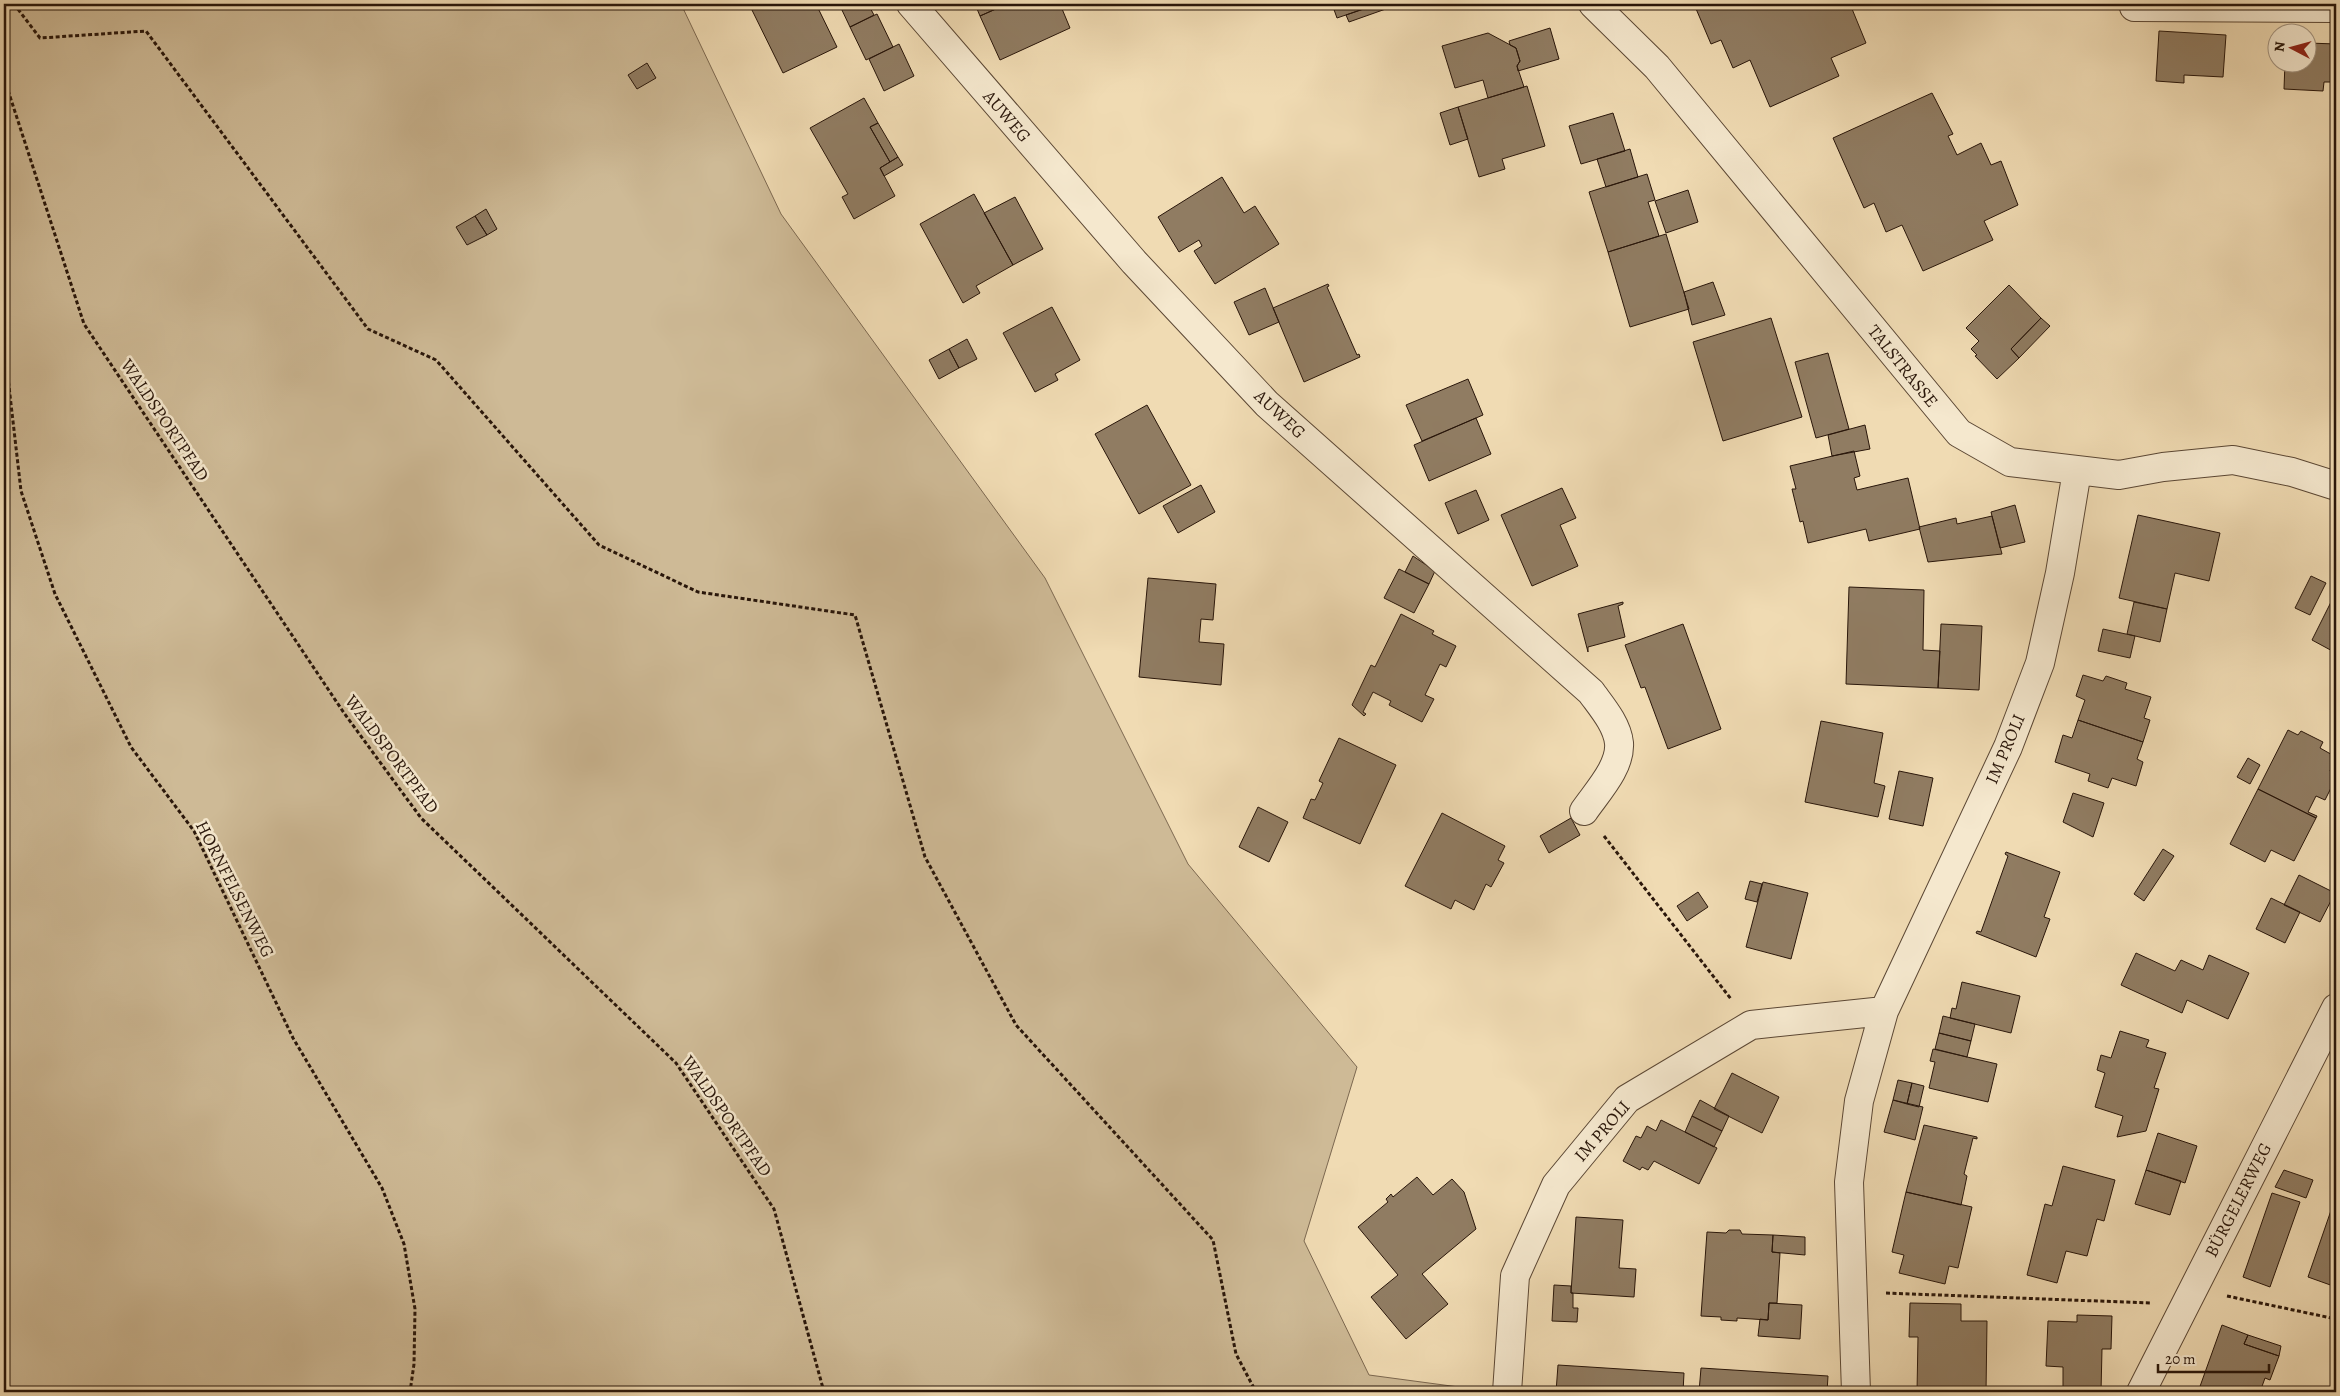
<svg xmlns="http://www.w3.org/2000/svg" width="2340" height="1396" font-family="Alegreya,serif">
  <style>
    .green { fill: #ceba96; stroke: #7c6850 }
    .building { fill: #907c62; stroke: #29160a }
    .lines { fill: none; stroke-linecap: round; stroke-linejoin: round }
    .minor-casing { stroke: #5b4734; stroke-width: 30 }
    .path { stroke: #29160a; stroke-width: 3; stroke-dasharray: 4 2.5; stroke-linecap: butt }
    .minor { stroke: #f5e8ce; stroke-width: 28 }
    .labels { text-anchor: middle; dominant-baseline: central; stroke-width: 5; stroke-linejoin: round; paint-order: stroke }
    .street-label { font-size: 18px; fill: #29160a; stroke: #f5e8ce }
  </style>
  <rect width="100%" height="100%" fill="#f0dbb3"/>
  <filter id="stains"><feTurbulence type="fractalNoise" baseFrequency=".004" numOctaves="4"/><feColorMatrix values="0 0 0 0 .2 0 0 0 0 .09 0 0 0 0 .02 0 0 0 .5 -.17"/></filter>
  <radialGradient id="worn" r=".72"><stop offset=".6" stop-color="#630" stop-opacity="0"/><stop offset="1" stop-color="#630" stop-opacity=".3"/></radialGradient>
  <path class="green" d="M 4,4 L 681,4 L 781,214 L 1045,578 L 1188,864 L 1357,1067 L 1304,1241 L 1369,1375 L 1496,1392 L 4,1392 Z"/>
  <path class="building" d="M 749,4 L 816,4 L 837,47 L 783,73 Z
    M 850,4 L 868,4 L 874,15 L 850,27 L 841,8 Z
    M 975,4 L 1007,4 L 980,16 Z
    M 1007,4 L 1060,4 L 1070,28 L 1000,60 L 980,16 Z
    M 1332,4 L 1378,4 L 1337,18 Z
    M 1378,4 L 1397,5 L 1349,22 L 1346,15 Z
    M 1694,4 L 1850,4 L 1866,43 L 1831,58 L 1839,76 L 1770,107 L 1750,60 L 1733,68 L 1721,40 L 1711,44 Z
    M 877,14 L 893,47 L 866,60 L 850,27 Z
    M 1550,28 L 1559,59 L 1518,71 L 1517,66 L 1520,61 L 1516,48 L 1510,45 L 1509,41 Z
    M 2159,31 L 2226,35 L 2223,77 L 2184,75 L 2184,83 L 2156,81 Z
    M 1488,33 L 1516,48 L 1520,61 L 1517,66 L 1524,87 L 1488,98 L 1483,80 L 1455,88 L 1442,46 Z
    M 2308,43 L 2336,44 L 2336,82 L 2324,82 L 2323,91 L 2284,89 L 2285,62 L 2308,62 Z
    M 899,44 L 914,76 L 884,91 L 869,59 Z
    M 647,63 L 656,78 L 637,89 L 628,75 Z
    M 1527,86 L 1545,146 L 1502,159 L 1505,169 L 1479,177 L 1458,107 Z
    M 1932,93 L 1953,134 L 1948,136 L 1957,155 L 1981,143 L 1991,165 L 2001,161 L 2018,205 L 1984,221 L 1993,240 L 1923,271 L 1902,225 L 1886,232 L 1874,203 L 1864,208 L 1833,138 Z
    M 864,98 L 878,123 L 870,127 L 890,162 L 880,168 L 895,196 L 854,219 L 842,197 L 848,194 L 810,128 Z
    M 1458,107 L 1468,139 L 1450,145 L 1440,113 Z
    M 1613,113 L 1625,151 L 1581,164 L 1569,126 Z
    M 878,123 L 898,157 L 890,162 L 870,127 Z
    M 1630,149 L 1638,177 L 1606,187 L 1597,159 Z
    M 898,157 L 903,165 L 884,176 L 880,168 Z
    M 1647,174 L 1655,200 L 1648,202 L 1659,236 L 1608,252 L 1589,192 Z
    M 1222,177 L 1244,213 L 1255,206 L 1279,244 L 1215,284 L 1194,251 L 1202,246 L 1199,240 L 1179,252 L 1158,217 Z
    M 1688,190 L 1698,222 L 1666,233 L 1655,201 Z
    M 974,194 L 1013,265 L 976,286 L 980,293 L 963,303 L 920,224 Z
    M 1015,197 L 1043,249 L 1013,265 L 984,213 Z
    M 486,209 L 497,229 L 487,235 L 475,216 Z
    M 475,216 L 487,235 L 467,245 L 456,227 Z
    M 1666,234 L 1689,309 L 1630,327 L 1608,252 Z
    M 1713,282 L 1725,315 L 1692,325 L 1684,292 Z
    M 1328,284 L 1329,286 L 1327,287 L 1357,355 L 1359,354 L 1360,357 L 1304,382 L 1273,308 Z
    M 2009,285 L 2041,318 L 2011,349 L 2019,358 L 1997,379 L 1975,356 L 1977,355 L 1971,349 L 1979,341 L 1966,328 Z
    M 1265,288 L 1279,322 L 1249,335 L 1234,302 Z
    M 1052,307 L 1080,360 L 1055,374 L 1058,380 L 1035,392 L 1003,333 Z
    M 1771,318 L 1802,417 L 1723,441 L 1693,342 Z
    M 2041,318 L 2050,326 L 2019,358 L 2011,349 Z
    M 967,339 L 977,359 L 959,368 L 949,349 Z
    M 949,349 L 959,368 L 939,379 L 929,360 Z
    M 1828,353 L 1849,429 L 1816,438 L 1795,362 Z
    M 1468,379 L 1483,415 L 1422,441 L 1406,405 Z
    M 1147,405 L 1191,485 L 1139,514 L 1095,434 Z
    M 1476,418 L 1491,454 L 1429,481 L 1414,445 Z
    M 1865,425 L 1870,449 L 1832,456 L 1828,435 Z
    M 1854,451 L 1860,476 L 1854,478 L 1857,490 L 1908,478 L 1920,529 L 1869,541 L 1866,529 L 1808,543 L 1803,521 L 1800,522 L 1792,489 L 1796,489 L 1790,466 Z
    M 1201,485 L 1215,512 L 1178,533 L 1163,506 Z
    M 1562,488 L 1576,518 L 1560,525 L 1578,566 L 1532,586 L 1501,515 Z
    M 1476,490 L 1489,520 L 1458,534 L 1445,503 Z
    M 2015,505 L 2025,542 L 2000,548 L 1991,512 Z
    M 2138,515 L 2220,533 L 2209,581 L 2175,573 L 2167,609 L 2119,598 Z
    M 1992,516 L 2002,554 L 1928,562 L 1919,527 L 1956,518 L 1957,524 Z
    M 1413,556 L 1435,571 L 1429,584 L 1405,572 Z
    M 1399,569 L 1429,584 L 1414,613 L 1384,598 Z
    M 2311,576 L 2326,583 L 2310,615 L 2295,608 Z
    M 1148,578 L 1216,584 L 1213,620 L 1201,619 L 1199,642 L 1224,644 L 1221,685 L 1139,677 Z
    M 1849,587 L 1924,590 L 1923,650 L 1940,651 L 1938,688 L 1846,684 Z
    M 2336,592 L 2336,653 L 2312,640 Z
    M 1623,602 L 1623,604 L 1618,606 L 1625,637 L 1588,647 L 1588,652 L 1578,614 Z
    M 2134,602 L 2167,609 L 2160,642 L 2127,634 Z
    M 1401,614 L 1434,631 L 1432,634 L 1456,646 L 1446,667 L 1440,664 L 1425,695 L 1434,699 L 1422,722 L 1389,705 L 1391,701 L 1373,692 L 1363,712 L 1366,714 L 1364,716 L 1352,705 L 1371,665 L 1375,667 Z
    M 1683,624 L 1721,729 L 1668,749 L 1645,687 L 1641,688 L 1625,645 Z
    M 1941,624 L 1982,626 L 1979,690 L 1938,688 Z
    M 2103,629 L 2135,636 L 2130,658 L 2098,651 Z
    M 2083,675 L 2103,681 L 2106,676 L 2127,683 L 2125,689 L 2151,697 L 2144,718 L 2150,720 L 2143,742 L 2078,720 L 2085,700 L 2076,696 Z
    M 2078,720 L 2143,742 L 2137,759 L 2143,762 L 2136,786 L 2112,778 L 2108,788 L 2088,781 L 2090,774 L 2055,762 L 2063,735 L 2072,738 Z
    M 1821,721 L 1883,733 L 1874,783 L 1885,786 L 1878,817 L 1805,802 Z
    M 2288,730 L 2298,735 L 2301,731 L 2323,742 L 2320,748 L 2336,757 L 2330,771 L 2336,775 L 2336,778 L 2325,800 L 2316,796 L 2308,812 L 2317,816 L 2316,818 L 2258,789 Z
    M 1339,738 L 1396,765 L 1360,844 L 1303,818 L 1311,799 L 1315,800 L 1323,783 L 1319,781 Z
    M 2248,758 L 2260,765 L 2250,784 L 2237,777 Z
    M 1899,771 L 1933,778 L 1923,826 L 1889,819 Z
    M 2258,789 L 2316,818 L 2294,861 L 2271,850 L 2265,862 L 2230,844 Z
    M 2073,793 L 2104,803 L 2093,837 L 2063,822 Z
    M 1258,807 L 1288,822 L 1269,862 L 1239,847 Z
    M 1442,813 L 1505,846 L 1498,860 L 1504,863 L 1491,887 L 1486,884 L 1474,910 L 1455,900 L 1451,909 L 1405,886 Z
    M 1571,818 L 1580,835 L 1549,853 L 1540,836 Z
    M 2163,849 L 2174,856 L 2144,901 L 2134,894 Z
    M 2006,852 L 2060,872 L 2044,917 L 2050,919 L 2036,957 L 1976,933 L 1977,931 L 1981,932 L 2008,856 L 2005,854 Z
    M 2299,875 L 2335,893 L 2320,922 L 2284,905 Z
    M 1750,881 L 1762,884 L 1757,902 L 1745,899 Z
    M 1763,882 L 1808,893 L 1791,959 L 1746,947 Z
    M 1698,892 L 1708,907 L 1687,921 L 1677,906 Z
    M 2271,898 L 2300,912 L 2285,943 L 2256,929 Z
    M 2136,953 L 2175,971 L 2181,960 L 2203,970 L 2209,955 L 2249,973 L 2228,1019 L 2187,1000 L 2182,1013 L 2121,985 Z
    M 1962,982 L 2020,996 L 2011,1033 L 1950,1018 L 1952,1008 L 1956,1009 Z
    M 1943,1016 L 1975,1024 L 1971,1041 L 1939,1033 Z
    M 2120,1031 L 2149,1040 L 2146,1047 L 2166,1053 L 2154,1088 L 2159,1089 L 2146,1131 L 2117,1137 L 2123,1116 L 2095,1107 L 2105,1073 L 2097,1070 L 2101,1055 L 2111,1058 Z
    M 1939,1033 L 1971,1041 L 1967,1057 L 1935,1049 Z
    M 1933,1049 L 1997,1064 L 1988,1102 L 1929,1088 L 1935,1062 L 1930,1061 Z
    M 1732,1073 L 1779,1097 L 1762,1133 L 1714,1109 Z
    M 1898,1080 L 1912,1083 L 1907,1104 L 1893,1100 Z
    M 1912,1083 L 1924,1086 L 1919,1107 L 1907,1104 Z
    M 1700,1100 L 1729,1116 L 1722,1131 L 1692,1116 Z
    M 1893,1100 L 1923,1107 L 1915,1140 L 1884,1132 Z
    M 1692,1116 L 1722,1131 L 1714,1147 L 1685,1132 Z
    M 1661,1120 L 1717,1148 L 1699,1184 L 1654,1161 L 1648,1170 L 1642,1167 L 1640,1170 L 1623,1161 L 1636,1136 L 1641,1138 L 1647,1126 L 1656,1131 Z
    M 1924,1125 L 1977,1137 L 1977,1139 L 1973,1138 L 1964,1174 L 1967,1176 L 1961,1205 L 1906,1192 Z
    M 2158,1133 L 2197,1146 L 2185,1183 L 2146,1170 Z
    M 2063,1166 L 2115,1180 L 2104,1221 L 2097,1219 L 2087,1256 L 2066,1251 L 2057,1283 L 2027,1275 L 2045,1204 L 2052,1206 Z
    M 2146,1170 L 2181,1181 L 2170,1215 L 2135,1204 Z
    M 2284,1170 L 2313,1180 L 2306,1198 L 2275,1187 Z
    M 1417,1177 L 1433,1195 L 1452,1179 L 1464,1192 L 1476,1229 L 1422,1274 L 1448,1304 L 1406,1339 L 1371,1297 L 1398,1275 L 1358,1227 L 1388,1202 L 1386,1199 L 1391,1194 L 1393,1197 Z
    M 1906,1192 L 1972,1207 L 1958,1268 L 1949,1266 L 1945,1284 L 1899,1273 L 1904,1255 L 1892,1252 Z
    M 2272,1193 L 2300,1202 L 2270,1287 L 2243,1277 Z
    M 2336,1196 L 2336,1287 L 2308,1277 Z
    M 1576,1217 L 1623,1220 L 1619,1268 L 1636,1269 L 1634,1297 L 1571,1293 Z
    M 1729,1230 L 1740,1230 L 1742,1234 L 1773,1235 L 1772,1252 L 1780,1253 L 1777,1303 L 1769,1303 L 1768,1320 L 1737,1318 L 1737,1321 L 1721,1320 L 1721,1317 L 1701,1316 L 1707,1232 L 1726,1233 Z
    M 1773,1235 L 1805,1237 L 1805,1255 L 1772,1252 Z
    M 1554,1285 L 1571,1286 L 1571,1293 L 1573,1293 L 1573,1308 L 1578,1308 L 1577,1322 L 1552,1321 Z
    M 1769,1303 L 1802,1305 L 1800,1339 L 1758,1336 L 1760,1319 L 1768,1320 Z
    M 1910,1303 L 1961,1304 L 1961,1321 L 1987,1321 L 1986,1392 L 1917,1392 L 1918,1337 L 1909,1337 Z
    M 2077,1315 L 2112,1316 L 2111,1349 L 2102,1349 L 2101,1392 L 2063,1392 L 2063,1367 L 2046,1366 L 2048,1321 L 2077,1322 Z
    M 2222,1325 L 2248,1335 L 2244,1344 L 2279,1356 L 2270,1380 L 2265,1378 L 2260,1392 L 2198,1392 Z
    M 2248,1335 L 2281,1346 L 2279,1356 L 2244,1344 Z
    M 1558,1365 L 1684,1373 L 1683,1392 L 1556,1392 Z
    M 1701,1368 L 1828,1376 L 1827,1392 L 1699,1392 Z"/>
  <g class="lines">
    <defs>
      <path id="minor" d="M 911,4 L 1134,262 L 1267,404 L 1591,692 C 1601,706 1617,724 1619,743 C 1621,767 1597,792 1584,811
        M 1593,4 L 1657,67 L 1959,433 L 2010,462 L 2119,475 L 2163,467 L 2233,460 L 2292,472 L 2336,486
        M 2134,7 L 2336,8
        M 1507,1392 L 1515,1276 L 1556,1185 L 1627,1099 L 1751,1025 L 1884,1011
        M 1856,1392 L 1849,1182 L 1859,1101 L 1884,1011 L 2008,747 L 2040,663 L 2060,573 L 2077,471
        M 2141,1392 L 2336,1008"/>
    </defs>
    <use href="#minor" class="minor-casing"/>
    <path class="path" d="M 14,4 L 40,38 L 146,31 L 368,329 L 436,360 L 599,545 L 698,592 L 855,615 L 925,857 L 1016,1025 L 1213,1240 L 1236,1354 L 1256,1392
      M 4,78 L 84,324 L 344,713 L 421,818 L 676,1063 L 774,1209 L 824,1392
      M 4,343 L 21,491 L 55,594 L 131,747 L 194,831 L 293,1038 L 382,1188 L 404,1244 L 415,1309 L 414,1364 L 410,1392
      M 1604,836 L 1731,999
      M 1886,1293 L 2150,1303
      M 2227,1296 L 2336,1319"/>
    <use href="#minor" class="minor"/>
  </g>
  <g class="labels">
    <g class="street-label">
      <text transform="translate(1007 116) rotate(49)">AUWEG</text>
      <text transform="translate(1903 366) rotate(51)">TALSTRASSE</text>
      <text transform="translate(1280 414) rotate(43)">AUWEG</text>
      <text transform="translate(165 420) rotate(56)">WALDSPORTPFAD</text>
      <text transform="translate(2005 749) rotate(-67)">IM PROLI</text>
      <text transform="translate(392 754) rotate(53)">WALDSPORTPFAD</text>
      <text transform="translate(235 889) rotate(63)">HORNFELSENWEG</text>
      <text transform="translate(727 1116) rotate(55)">WALDSPORTPFAD</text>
      <text transform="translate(1602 1131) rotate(-49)">IM PROLI</text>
      <text transform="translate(2238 1200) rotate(-63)">BÜRGELERWEG</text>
    </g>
  </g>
  <rect width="2340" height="1396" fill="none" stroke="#f0dbb3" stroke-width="20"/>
  <rect x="5" y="5" width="2330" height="1386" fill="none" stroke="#29160a" stroke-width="2.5"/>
  <rect x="10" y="10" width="2320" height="1376" fill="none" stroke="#29160a"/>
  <g transform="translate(2292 48) rotate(276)"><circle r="24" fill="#f5e8ce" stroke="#a39480"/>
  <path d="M0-4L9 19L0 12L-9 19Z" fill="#8f2418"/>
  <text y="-8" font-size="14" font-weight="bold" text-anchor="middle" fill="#29160a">N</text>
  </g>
  <path d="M2158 1364v8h111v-8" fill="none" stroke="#29160a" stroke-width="2.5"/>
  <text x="2165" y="1364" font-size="15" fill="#29160a" stroke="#f5e8ce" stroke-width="4" paint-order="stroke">20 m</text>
  <rect width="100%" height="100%" filter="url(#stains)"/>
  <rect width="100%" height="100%" fill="url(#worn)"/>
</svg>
